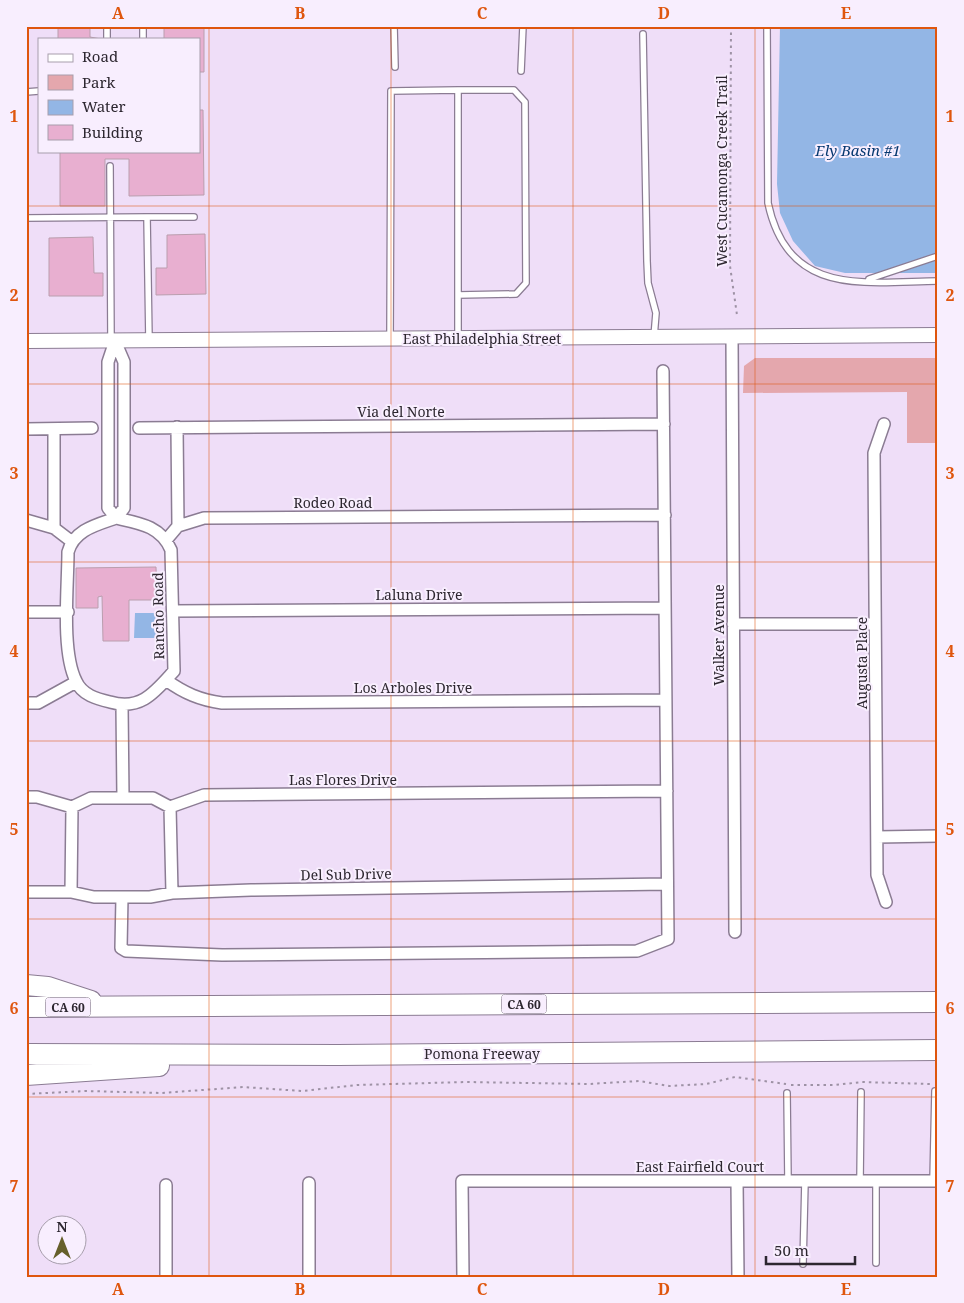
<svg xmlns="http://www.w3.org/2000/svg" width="964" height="1303" font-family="'Noto Serif',serif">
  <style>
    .green { fill: #e4a7ad }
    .water { fill: #93b6e5 }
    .building { fill: #e8afd0; stroke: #ba9eae }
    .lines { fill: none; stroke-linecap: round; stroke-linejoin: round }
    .service-casing { stroke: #8b7c93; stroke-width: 8 }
    .minor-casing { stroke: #8b7c93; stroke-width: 14 }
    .tertiary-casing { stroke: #8b7c93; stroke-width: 16 }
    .motorway-casing { stroke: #8b7c93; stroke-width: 22 }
    .path { stroke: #9e92a5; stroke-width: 2; stroke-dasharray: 2.5 4; stroke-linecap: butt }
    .service { stroke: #fff; stroke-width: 5.5 }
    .minor { stroke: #fff; stroke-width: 11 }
    .tertiary { stroke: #fff; stroke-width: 14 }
    .motorway { stroke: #fff; stroke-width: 20 }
    .grid { fill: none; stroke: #df560e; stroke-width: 1; stroke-opacity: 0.55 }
    .labels { text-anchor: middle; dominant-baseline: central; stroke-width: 4; stroke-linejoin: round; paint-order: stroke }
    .shield { fill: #f8eefe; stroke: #6a636e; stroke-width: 1 }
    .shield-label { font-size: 12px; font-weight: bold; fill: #2d2730 }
    .street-label { font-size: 14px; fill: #2d2730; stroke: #f8eefe }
    .water-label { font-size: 15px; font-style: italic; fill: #063870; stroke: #f8eefe }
    .neatline { fill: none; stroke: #df560e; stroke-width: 2 }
    .grid-label { font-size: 16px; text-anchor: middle; font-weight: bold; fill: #df560e }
  </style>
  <rect width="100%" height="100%" fill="#efdef8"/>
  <path class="green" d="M 755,358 L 938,358 L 938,443 L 907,443 L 907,392 L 743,393 L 744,366 Z"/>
  <path class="water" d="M 780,26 L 938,26 L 938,273 L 845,273 L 815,266 L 793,241 L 780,213 L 777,184 Z
    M 135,613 L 159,613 L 158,638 L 134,638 Z"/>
  <path class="building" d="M 58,26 L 90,26 L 90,37 L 101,39 L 58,39 Z
    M 164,26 L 204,26 L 204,72 L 199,72 L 199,39 L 164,39 Z
    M 199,110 L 203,110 L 204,195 L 129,196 L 129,159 L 105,159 L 105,206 L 60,206 L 60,151 L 199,151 Z
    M 205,234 L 206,294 L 156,295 L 156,268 L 167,268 L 167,235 Z
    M 93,237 L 94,273 L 103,273 L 103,296 L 49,296 L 49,238 Z
    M 156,567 L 157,600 L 129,600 L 129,641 L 103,641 L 102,596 L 98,597 L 98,608 L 76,608 L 76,568 Z"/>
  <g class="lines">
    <defs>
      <path id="service" d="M 107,26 L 107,39
        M 143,26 L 143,39
        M 394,26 L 395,67
        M 767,26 L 768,203 C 788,297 863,282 938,281
        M 643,34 L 647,261 L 648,283 L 656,313 L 654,337
        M 521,71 L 523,26
        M 26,92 L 39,91
        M 110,166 L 111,341
        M 147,217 L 194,217
        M 26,218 L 147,217 L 149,340
        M 869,279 L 938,256
        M 458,338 L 458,295 L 516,294 L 526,283 L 525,102 L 514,90 L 458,90 L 458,295
        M 390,339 L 391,91 L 458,90
        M 787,1093 L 788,1181
        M 860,1181 L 861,1092
        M 933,1181 L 935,1091
        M 876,1263 L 876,1181
        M 803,1264 L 805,1181"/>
      <path id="minor" d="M 732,336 L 735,932
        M 115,341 L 124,362 L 124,508 L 116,518 L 108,508 L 108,362 Z
        M 884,424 L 874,453 L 877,875 L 886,902
        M 177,427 L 178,526
        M 139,428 L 664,424
        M 26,429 L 92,428
        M 54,429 L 54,528
        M 116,518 C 139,523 161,526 171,550 L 174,671 C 155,692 141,711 110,702 C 97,699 82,695 76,681 C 61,651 68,587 68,552 C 74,530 96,525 116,518 Z
        M 26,520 L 54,528 L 71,541
        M 167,539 L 178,526 L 204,518 L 665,515
        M 173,611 L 665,608
        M 26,612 L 68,612
        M 733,624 L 875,624
        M 166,680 C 184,693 200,700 222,703 L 665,700
        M 26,703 L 38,703 L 76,682
        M 122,706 L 123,798
        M 26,797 L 37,797 L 72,807 L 91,798 L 153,798 L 170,807 L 204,795 L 667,791
        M 170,807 L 172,893
        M 877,837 L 938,836
        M 26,892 L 71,892 L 94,897 L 150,897 L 172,893 L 251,890 L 667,884
        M 71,892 L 72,807
        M 122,897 L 121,948 L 126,951 L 222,955 L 637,951 L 668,939 L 663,371
        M 737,1181 L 738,1277
        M 309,1183 L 309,1277
        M 166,1185 L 166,1277
        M 463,1277 L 462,1181 L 938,1181"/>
      <path id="tertiary" d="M 26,341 L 938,335"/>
      <path id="motorway" d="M 26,985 L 48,987 L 91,1001
        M 26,1007 L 938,1002
        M 26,1054 L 338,1055 L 938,1050
        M 26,1075 L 159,1066"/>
    </defs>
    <use href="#service" class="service-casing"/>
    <use href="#minor" class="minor-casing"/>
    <use href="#tertiary" class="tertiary-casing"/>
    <use href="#motorway" class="motorway-casing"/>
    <path class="path" d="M 731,26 L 730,266 L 737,315
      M 791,1085 L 835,1085 L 862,1082 L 930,1084
      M 26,1094 L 86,1091 L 162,1093 L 243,1087 L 302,1091 L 357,1085 L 466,1082 L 589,1084 L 639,1081 L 669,1086 L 706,1084 L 735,1077 L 786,1084"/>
    <use href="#service" class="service"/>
    <use href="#minor" class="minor"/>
    <use href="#tertiary" class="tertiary"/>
    <use href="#motorway" class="motorway"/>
  </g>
  <path class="grid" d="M 209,26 L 209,1277M 391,26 L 391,1277M 573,26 L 573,1277M 755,26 L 755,1277M 26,206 L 938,206M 26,384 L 938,384M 26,562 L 938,562M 26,741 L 938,741M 26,919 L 938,919M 26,1097 L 938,1097"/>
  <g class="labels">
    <g class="shield">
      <rect x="501.5" y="994.5" width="45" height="19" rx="4"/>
      <rect x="45.5" y="997.5" width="45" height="19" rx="4"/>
    </g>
    <g class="shield-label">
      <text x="524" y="1004">CA 60</text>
      <text x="68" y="1007">CA 60</text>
    </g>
    <g class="street-label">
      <text transform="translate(721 171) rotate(-90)">West Cucamonga Creek Trail</text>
      <text x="482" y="338">East Philadelphia Street</text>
      <text x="401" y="411">Via del Norte</text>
      <text x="333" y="502">Rodeo Road</text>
      <text x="419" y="594">Laluna Drive</text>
      <text transform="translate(158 616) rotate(-91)">Rancho Road</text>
      <text transform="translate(718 635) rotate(-90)">Walker Avenue</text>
      <text transform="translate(861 663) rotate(-90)">Augusta Place</text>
      <text x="413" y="687">Los Arboles Drive</text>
      <text x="343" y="779">Las Flores Drive</text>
      <text transform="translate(346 874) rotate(-1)">Del Sub Drive</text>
      <text x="482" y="1053">Pomona Freeway</text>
      <text x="700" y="1166">East Fairfield Court</text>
    </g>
    <g class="water-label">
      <text x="858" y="150">Ely Basin #1</text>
    </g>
  </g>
  <rect width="964" height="1303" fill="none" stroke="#f8eefe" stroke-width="55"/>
  <rect x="38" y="38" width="162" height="115" fill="#f8eefe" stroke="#a79eac"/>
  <rect x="48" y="54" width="25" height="8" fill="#ffffff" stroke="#a79eac"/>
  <text x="82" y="62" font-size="15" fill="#2d2730">Road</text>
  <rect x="48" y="75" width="25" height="15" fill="#e4a7ad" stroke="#a79eac"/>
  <text x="82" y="88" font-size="15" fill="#2d2730">Park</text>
  <rect x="48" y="100" width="25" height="15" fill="#93b6e5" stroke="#a79eac"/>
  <text x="82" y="112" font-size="15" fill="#2d2730">Water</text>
  <rect x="48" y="125" width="25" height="15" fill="#e8afd0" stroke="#a79eac"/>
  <text x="82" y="138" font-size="15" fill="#2d2730">Building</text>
  <g transform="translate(62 1240)"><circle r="24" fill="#f8eefe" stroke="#a79eac"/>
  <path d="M0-4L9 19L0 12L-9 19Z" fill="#665f2b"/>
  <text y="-8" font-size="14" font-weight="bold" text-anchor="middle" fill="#2d2730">N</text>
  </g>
  <path d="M766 1256v8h89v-8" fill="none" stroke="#2d2730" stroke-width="2.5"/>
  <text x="774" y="1256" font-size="15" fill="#2d2730" stroke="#f8eefe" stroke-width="4" paint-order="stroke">50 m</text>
  <rect x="28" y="28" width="908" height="1248" class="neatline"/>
  <g class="grid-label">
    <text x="118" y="19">A</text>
    <text x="300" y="19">B</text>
    <text x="482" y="19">C</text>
    <text x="664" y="19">D</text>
    <text x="846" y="19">E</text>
    <text x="14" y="122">1</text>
    <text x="950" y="122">1</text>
    <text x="14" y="301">2</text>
    <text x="950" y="301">2</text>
    <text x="14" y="479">3</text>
    <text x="950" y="479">3</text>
    <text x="14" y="657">4</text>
    <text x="950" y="657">4</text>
    <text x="14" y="835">5</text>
    <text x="950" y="835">5</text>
    <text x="14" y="1014">6</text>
    <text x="950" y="1014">6</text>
    <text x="14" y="1192">7</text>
    <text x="950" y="1192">7</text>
    <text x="118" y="1295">A</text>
    <text x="300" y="1295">B</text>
    <text x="482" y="1295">C</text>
    <text x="664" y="1295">D</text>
    <text x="846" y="1295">E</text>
  </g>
</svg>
